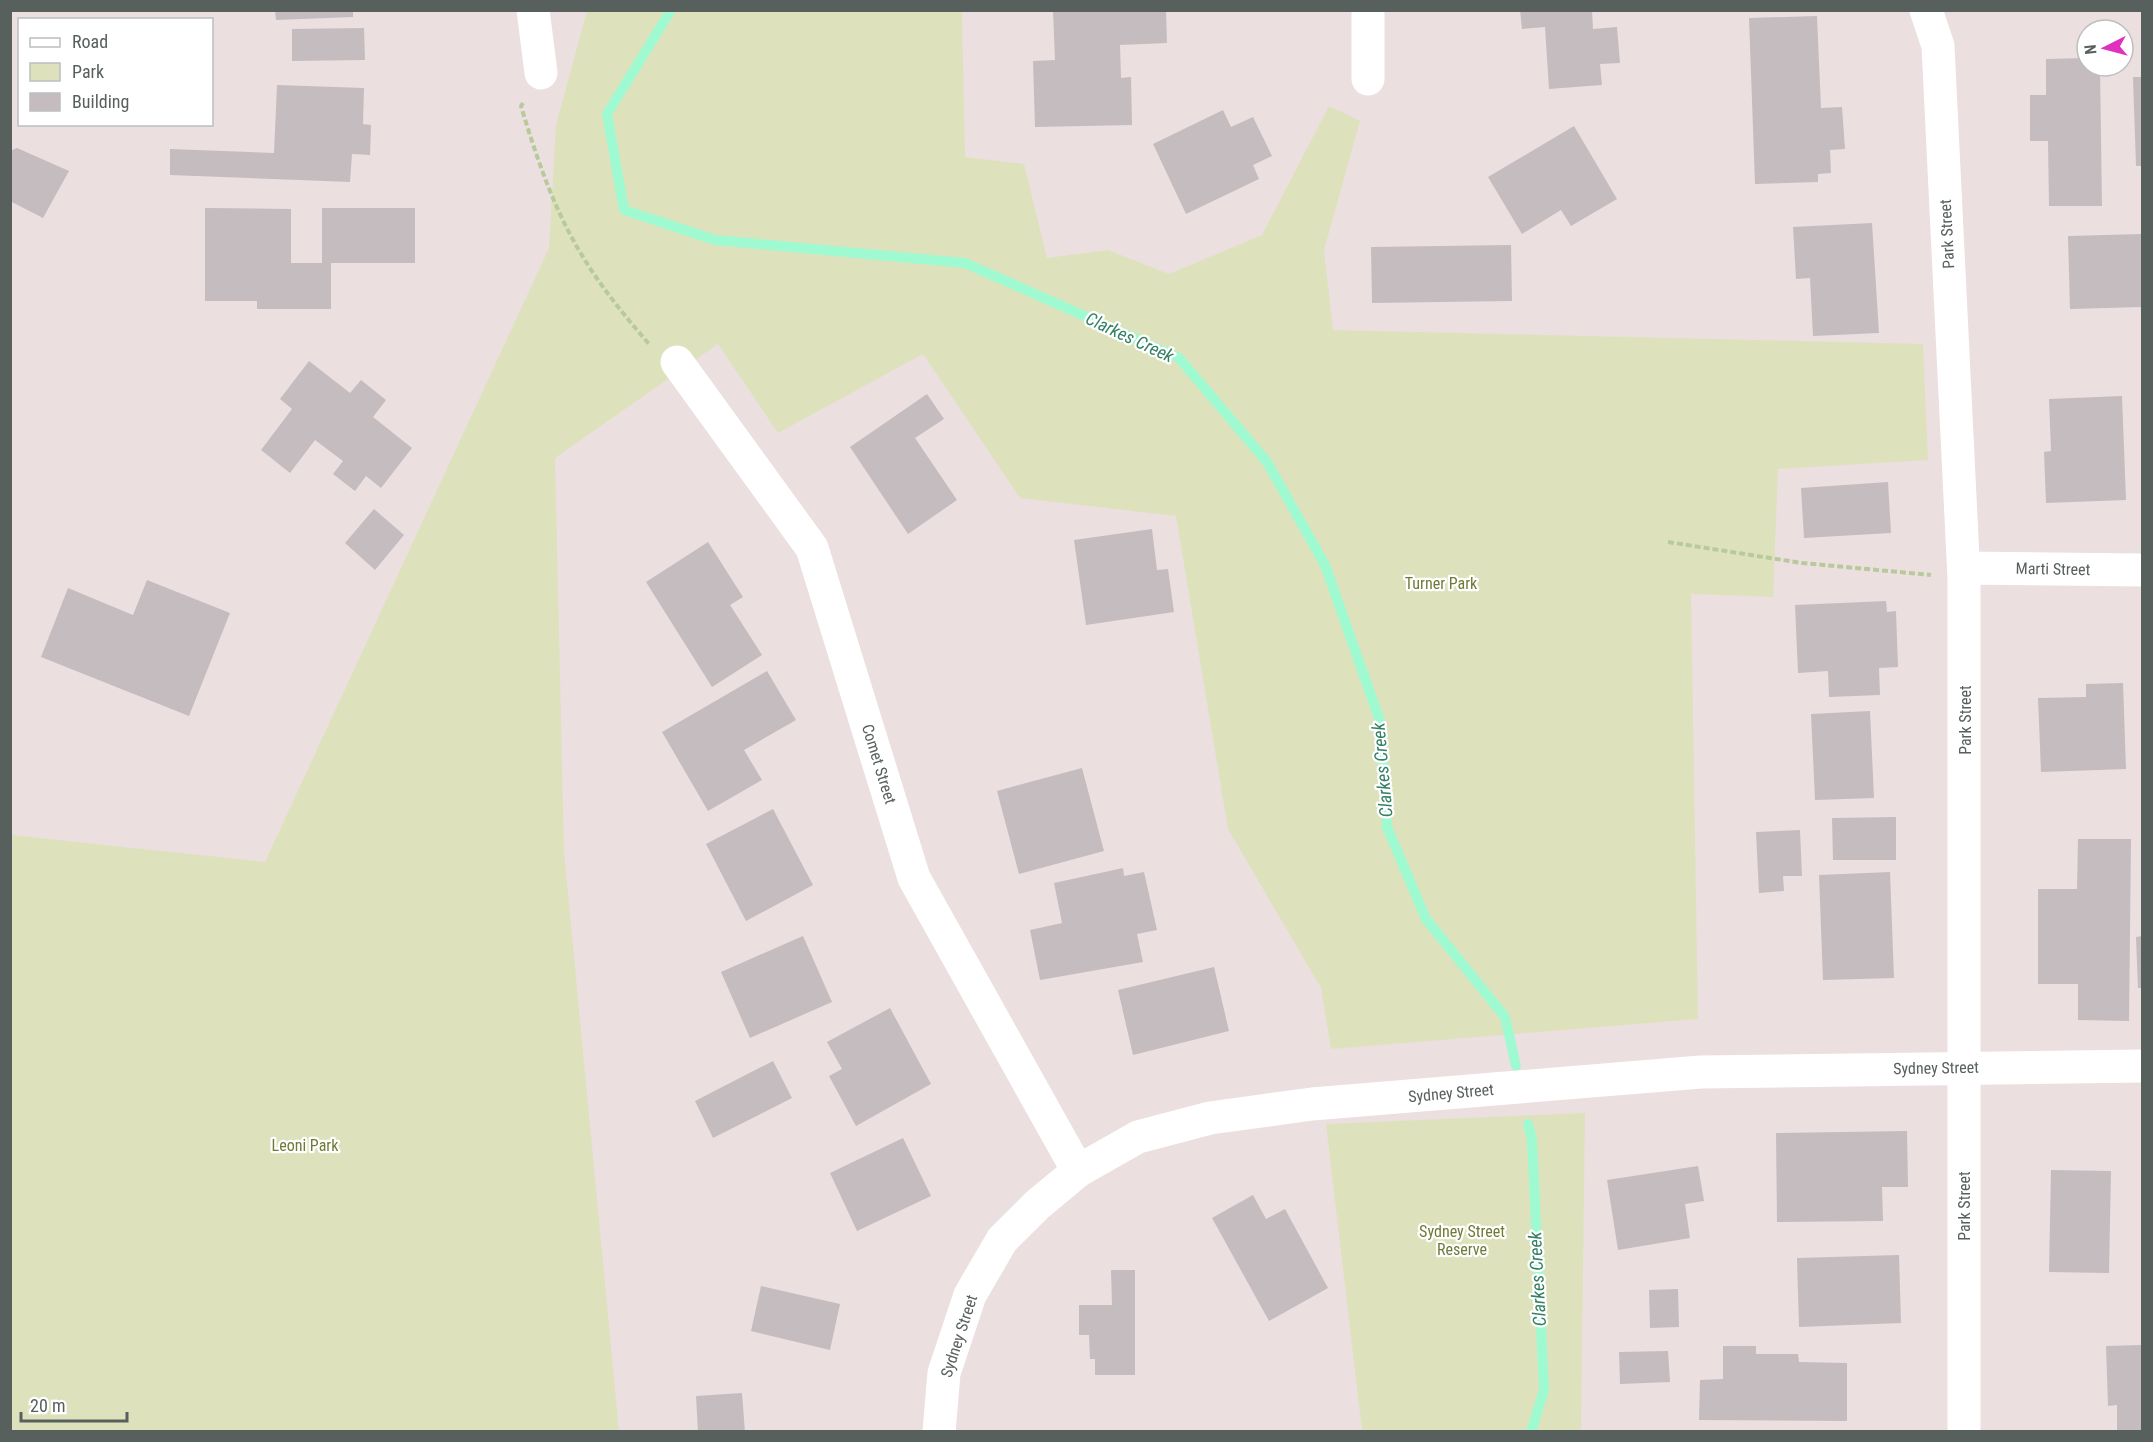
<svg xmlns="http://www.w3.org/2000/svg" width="2153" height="1442" font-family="'Roboto Condensed',sans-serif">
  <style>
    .green { fill: #dde2bc }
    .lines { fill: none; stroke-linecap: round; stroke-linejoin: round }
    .stream { stroke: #a0fad1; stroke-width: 10 }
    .building { fill: #c5bcbf }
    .path { stroke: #b8ca9b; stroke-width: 4; stroke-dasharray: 6 3; stroke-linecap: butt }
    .minor { stroke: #fff; stroke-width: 33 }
    .labels { text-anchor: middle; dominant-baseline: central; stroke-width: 4.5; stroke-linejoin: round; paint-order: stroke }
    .street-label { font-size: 16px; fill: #58605d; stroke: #fff }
    .park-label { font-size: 16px; fill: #6f7a36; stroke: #fff }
    .water-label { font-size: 18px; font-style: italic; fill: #338063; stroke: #fff }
  </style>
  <rect width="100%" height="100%" fill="#ebdfe0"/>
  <path class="green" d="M 587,11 L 962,11 L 965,157 L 1024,164 L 1047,258 L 1108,250 L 1169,274 L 1262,235 L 1329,106 L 1360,121 L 1324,250 L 1333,330 L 1923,344 L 1928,460 L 1778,469 L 1773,597 L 1691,594 L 1698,1019 L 1331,1049 L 1321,988 L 1228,829 L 1176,516 L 1020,498 L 923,354 L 778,433 L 718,344 L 555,458 L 564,851 L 619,1431 L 11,1432 L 11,835 L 265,862 L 549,248 L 556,125 Z
    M 1585,1113 L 1581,1431 L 1362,1431 L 1326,1124 Z"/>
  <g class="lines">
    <path class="stream" d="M 671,10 L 607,114 L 624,210 L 715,240 L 965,263 L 1179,358 L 1267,462 L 1325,565 L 1381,724 L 1387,827 L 1426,919 L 1505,1017 L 1516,1066
      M 1528,1124 L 1532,1140 L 1544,1390 L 1531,1432"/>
  </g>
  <path class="building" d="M 275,10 L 353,10 L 353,17 L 276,20 Z
    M 1053,10 L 1166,10 L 1167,43 L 1120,45 L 1121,78 L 1131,77 L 1132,125 L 1035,127 L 1033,61 L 1055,60 Z
    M 1520,10 L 1592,10 L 1593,29 L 1617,27 L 1620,63 L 1600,64 L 1602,85 L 1549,89 L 1545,27 L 1522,29 Z
    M 1817,16 L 1821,108 L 1842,107 L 1845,149 L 1830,150 L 1831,173 L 1818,174 L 1818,182 L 1755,184 L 1749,18 Z
    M 364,28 L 365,60 L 292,61 L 292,29 Z
    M 2087,58 L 2087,66 L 2100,66 L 2102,206 L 2049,206 L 2048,141 L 2030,141 L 2030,95 L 2046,95 L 2046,59 Z
    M 2133,77 L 2142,77 L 2142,166 L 2136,166 Z
    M 277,85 L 364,88 L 363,124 L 371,125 L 370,155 L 352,154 L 350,182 L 170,175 L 170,149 L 274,153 Z
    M 1223,110 L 1231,127 L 1253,117 L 1272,156 L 1253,165 L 1259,179 L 1186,214 L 1153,144 Z
    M 1574,126 L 1617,199 L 1571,226 L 1561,210 L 1522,234 L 1488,177 Z
    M 17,148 L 69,171 L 43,218 L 10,201 L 10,151 Z
    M 205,208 L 291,209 L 291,263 L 322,263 L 322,208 L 415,208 L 415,263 L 331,263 L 331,309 L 257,309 L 257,301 L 205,301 Z
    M 1872,223 L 1879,333 L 1813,336 L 1810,278 L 1796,279 L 1793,227 Z
    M 2142,234 L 2142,307 L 2070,309 L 2068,236 Z
    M 1511,245 L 1512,301 L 1372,303 L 1371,247 Z
    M 309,361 L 350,393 L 361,380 L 386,400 L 373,417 L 412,448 L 381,488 L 366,476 L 355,491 L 333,474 L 343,461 L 315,440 L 290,473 L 261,450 L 292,409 L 280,399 Z
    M 927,394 L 944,419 L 915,438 L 957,500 L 908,534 L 850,447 Z
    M 2122,396 L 2126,500 L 2046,503 L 2044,452 L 2051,451 L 2049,399 Z
    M 1888,482 L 1891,533 L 1804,538 L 1801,488 Z
    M 374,509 L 404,535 L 375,570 L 345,543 Z
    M 1152,529 L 1157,570 L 1168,569 L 1174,612 L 1086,625 L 1074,540 Z
    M 708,542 L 743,597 L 730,605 L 762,655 L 712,687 L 646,582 Z
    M 147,580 L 230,613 L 189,716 L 41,657 L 68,588 L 133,615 Z
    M 1886,601 L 1887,612 L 1896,611 L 1898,667 L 1879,668 L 1880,695 L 1829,697 L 1828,671 L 1798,673 L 1795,605 Z
    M 767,671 L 796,720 L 744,750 L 762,780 L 708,811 L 662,732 Z
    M 2123,683 L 2126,769 L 2041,772 L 2038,698 L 2086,697 L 2086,684 Z
    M 1870,711 L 1874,798 L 1815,800 L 1811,714 Z
    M 1082,768 L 1104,851 L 1019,874 L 997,791 Z
    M 773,809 L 813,885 L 746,921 L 706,844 Z
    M 1896,817 L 1896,860 L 1833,860 L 1832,818 Z
    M 1800,830 L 1802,876 L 1783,876 L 1784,891 L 1759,893 L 1756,832 Z
    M 2078,839 L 2131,839 L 2129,1021 L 2078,1020 L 2078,984 L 2038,984 L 2038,889 L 2077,889 Z
    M 1123,868 L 1124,876 L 1144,872 L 1157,930 L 1137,934 L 1143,962 L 1040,980 L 1030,930 L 1062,923 L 1054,883 Z
    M 1890,872 L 1894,978 L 1823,980 L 1819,875 Z
    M 803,936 L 832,1002 L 750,1038 L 721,972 Z
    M 2142,936 L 2142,988 L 2138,988 L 2136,937 Z
    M 1214,967 L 1229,1031 L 1133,1055 L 1118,990 Z
    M 890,1008 L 931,1084 L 856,1126 L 829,1076 L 842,1069 L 827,1042 Z
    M 773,1061 L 792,1098 L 713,1138 L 695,1101 Z
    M 1907,1131 L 1908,1187 L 1882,1187 L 1883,1221 L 1777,1222 L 1776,1133 Z
    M 903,1138 L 931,1196 L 857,1231 L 830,1173 Z
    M 1698,1166 L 1704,1201 L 1685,1204 L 1690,1238 L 1618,1250 L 1607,1180 Z
    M 2051,1170 L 2111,1171 L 2109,1273 L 2049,1272 Z
    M 1253,1195 L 1266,1219 L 1285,1209 L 1328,1288 L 1269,1321 L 1212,1218 Z
    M 1899,1255 L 1901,1323 L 1799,1327 L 1797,1258 Z
    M 1111,1270 L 1135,1270 L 1135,1375 L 1095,1375 L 1095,1359 L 1090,1359 L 1089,1335 L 1079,1335 L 1079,1305 L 1112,1305 Z
    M 761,1286 L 840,1304 L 830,1350 L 751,1331 Z
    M 1678,1289 L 1679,1327 L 1650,1328 L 1649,1290 Z
    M 2142,1345 L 2142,1432 L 2117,1432 L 2117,1405 L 2108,1406 L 2106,1346 Z
    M 1723,1346 L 1756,1346 L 1756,1354 L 1798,1354 L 1799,1362 L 1847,1363 L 1847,1421 L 1699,1420 L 1700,1380 L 1723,1379 Z
    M 1668,1351 L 1670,1382 L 1620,1384 L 1619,1352 Z
    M 742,1393 L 745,1432 L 698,1432 L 696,1396 Z"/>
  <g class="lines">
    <path class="path" d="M 523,103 L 521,106 C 536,156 553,207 580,252 C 600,286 624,315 649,344
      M 1668,542 L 1802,563 L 1931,575"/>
    <path class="minor" d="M 533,10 L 541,73
      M 1926,10 L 1938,46 L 1964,579 L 1964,1432
      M 1368,79 L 1368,10
      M 677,362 L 812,548 L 914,878 L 1078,1171
      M 1964,568 L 2142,570
      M 939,1432 L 944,1373 L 970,1295 L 1002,1240 L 1037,1205 L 1078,1171 L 1138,1137 L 1210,1118 L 1312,1104 L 1701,1072 L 2142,1066"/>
  </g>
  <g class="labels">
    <g class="street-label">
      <text transform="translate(1947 234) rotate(-93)">Park Street</text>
      <text transform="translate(2053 569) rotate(1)">Marti Street</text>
      <text transform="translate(1965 720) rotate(-90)">Park Street</text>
      <text transform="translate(879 764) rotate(73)">Comet Street</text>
      <text transform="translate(1936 1068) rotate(-1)">Sydney Street</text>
      <text transform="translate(1451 1093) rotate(-5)">Sydney Street</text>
      <text transform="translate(1964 1206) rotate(-90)">Park Street</text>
      <text transform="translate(959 1336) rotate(-72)">Sydney Street</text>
    </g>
    <g class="park-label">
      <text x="1441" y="583">Turner Park</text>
      <text x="305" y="1145">Leoni Park</text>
      <text x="1462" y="1231">Sydney Street<tspan x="1462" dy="18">Reserve</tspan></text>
    </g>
    <g class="water-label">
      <text transform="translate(1130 337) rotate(25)">Clarkes Creek</text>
      <text transform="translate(1382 770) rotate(-95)">Clarkes Creek</text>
      <text transform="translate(1537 1279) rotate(-93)">Clarkes Creek</text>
    </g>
  </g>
  <rect width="2153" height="1442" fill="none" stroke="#58605d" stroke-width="24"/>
  <rect x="18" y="18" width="195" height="108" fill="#ffffff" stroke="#bcbfbe" stroke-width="1.5"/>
  <rect x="30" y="38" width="30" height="9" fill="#ffffff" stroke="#bcbfbe" stroke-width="1.5"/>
  <text x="72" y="48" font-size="18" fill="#58605d">Road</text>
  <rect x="30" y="63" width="30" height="18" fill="#dde2bc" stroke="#bcbfbe" stroke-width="1.5"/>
  <text x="72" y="78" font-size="18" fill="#58605d">Park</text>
  <rect x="30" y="93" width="30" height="18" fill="#c5bcbf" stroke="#bcbfbe" stroke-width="1.5"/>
  <text x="72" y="108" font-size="18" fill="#58605d">Building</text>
  <g transform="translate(2105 48) rotate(264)"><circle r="28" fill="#ffffff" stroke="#bcbfbe" stroke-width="1.5"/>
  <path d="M0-4.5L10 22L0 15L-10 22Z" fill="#df31be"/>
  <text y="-9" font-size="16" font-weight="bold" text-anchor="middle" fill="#58605d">N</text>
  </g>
  <path d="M21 1412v9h106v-9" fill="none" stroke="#58605d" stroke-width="3"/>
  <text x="30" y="1412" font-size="18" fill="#58605d" stroke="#ffffff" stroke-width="4.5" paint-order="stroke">20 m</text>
</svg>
